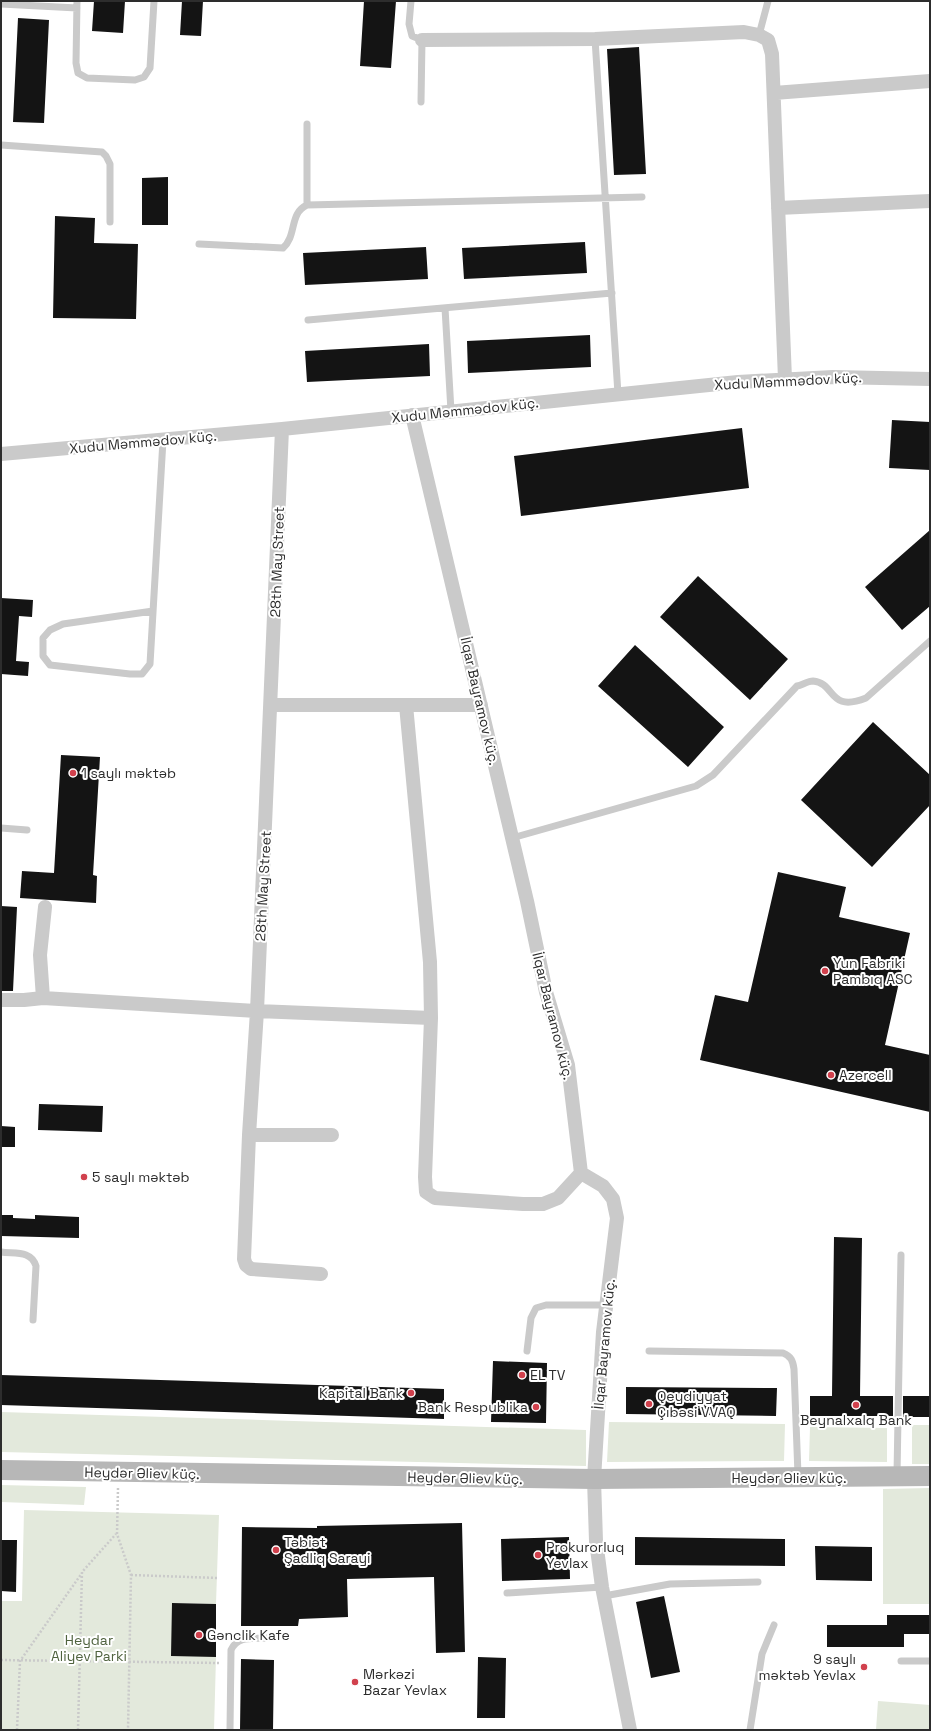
<svg xmlns="http://www.w3.org/2000/svg" width="931" height="1731" font-family="'Space Grotesk',sans-serif">
  <style>
    .green { fill: #e3e9dc }
    .building { fill: #141414 }
    .lines { fill: none; stroke-linecap: round; stroke-linejoin: round }
    .path { stroke: #cacaca; stroke-width: 2.5; stroke-dasharray: 2 2; stroke-linecap: butt }
    .lane { stroke: #cacaca; stroke-width: 7 }
    .street { stroke: #cacaca; stroke-width: 14 }
    .secondary { stroke: #b7b7b7; stroke-width: 20 }
    .poi-dot { fill: #d1414d; stroke: #fff; stroke-width: 1.5 }
    .labels { text-anchor: middle; dominant-baseline: central; stroke-width: 4; stroke-linejoin: round; paint-order: stroke }
    .street-label { font-size: 14px; fill: #2d2d2d; stroke: #fff }
    .poi-label { font-size: 14px; fill: #2d2d2d; stroke: #fff; text-anchor: start }
    .park-label { font-size: 14px; fill: #50633f; stroke: #fff }
  </style>
  <rect width="100%" height="100%" fill="#fff"/>
  <path class="green" d="M 1,1412 L 586,1430 L 586,1466 L 1,1452 Z
    M 609,1422 L 785,1424 L 784,1461 L 607,1462 Z
    M 912,1425 L 930,1425 L 930,1464 L 912,1464 Z
    M 810,1427 L 887,1428 L 887,1462 L 809,1461 Z
    M 1,1485 L 86,1487 L 84,1505 L 1,1502 Z
    M 930,1488 L 930,1604 L 883,1604 L 883,1489 Z
    M 24,1510 L 219,1515 L 216,1604 L 172,1603 L 216,1657 L 214,1730 L 1,1730 L 1,1601 L 22,1601 Z
    M 878,1701 L 930,1705 L 930,1730 L 876,1730 Z"/>
  <path class="building" d="M 94,1 L 125,1 L 123,33 L 92,31 Z
    M 182,1 L 203,1 L 201,36 L 180,35 Z
    M 364,1 L 396,1 L 391,68 L 360,66 Z
    M 18,18 L 49,20 L 44,123 L 13,122 Z
    M 639,47 L 646,174 L 614,175 L 607,49 Z
    M 168,177 L 168,225 L 142,225 L 142,178 Z
    M 55,216 L 95,218 L 94,243 L 138,244 L 136,319 L 53,318 Z
    M 585,242 L 587,273 L 464,279 L 462,248 Z
    M 426,247 L 428,279 L 305,285 L 303,253 Z
    M 590,335 L 591,367 L 468,373 L 467,341 Z
    M 429,344 L 430,376 L 307,382 L 305,351 Z
    M 892,420 L 930,422 L 930,470 L 889,468 Z
    M 742,428 L 749,488 L 521,516 L 514,456 Z
    M 930,530 L 930,606 L 902,630 L 865,587 Z
    M 698,576 L 788,659 L 750,700 L 660,617 Z
    M 1,598 L 33,600 L 32,617 L 19,616 L 16,661 L 29,662 L 28,676 L 1,674 Z
    M 635,645 L 724,727 L 688,767 L 598,686 Z
    M 873,722 L 930,775 L 930,805 L 872,867 L 801,800 Z
    M 61,755 L 100,757 L 93,875 L 97,876 L 96,903 L 20,898 L 22,871 L 54,873 Z
    M 778,872 L 846,887 L 839,917 L 910,933 L 885,1045 L 930,1055 L 930,1112 L 700,1060 L 715,995 L 748,1002 Z
    M 1,906 L 17,907 L 13,991 L 1,991 Z
    M 39,1104 L 103,1106 L 102,1132 L 38,1130 Z
    M 1,1126 L 15,1127 L 15,1147 L 1,1147 Z
    M 1,1215 L 13,1215 L 13,1218 L 35,1219 L 35,1215 L 79,1217 L 79,1238 L 1,1236 Z
    M 834,1237 L 862,1238 L 860,1396 L 893,1396 L 893,1416 L 810,1416 L 810,1396 L 832,1396 Z
    M 493,1361 L 547,1363 L 546,1423 L 491,1422 Z
    M 1,1375 L 444,1389 L 444,1419 L 1,1405 Z
    M 626,1387 L 777,1388 L 776,1416 L 626,1414 Z
    M 903,1396 L 930,1396 L 930,1417 L 903,1417 Z
    M 462,1523 L 465,1652 L 436,1653 L 434,1577 L 347,1579 L 348,1617 L 299,1619 L 298,1626 L 241,1626 L 242,1527 L 317,1528 L 317,1526 Z
    M 569,1537 L 570,1579 L 502,1581 L 501,1539 Z
    M 635,1537 L 785,1539 L 785,1566 L 635,1565 Z
    M 1,1540 L 17,1540 L 16,1592 L 1,1591 Z
    M 815,1546 L 872,1547 L 872,1581 L 816,1580 Z
    M 664,1596 L 680,1672 L 651,1678 L 636,1602 Z
    M 172,1603 L 216,1604 L 216,1657 L 171,1656 Z
    M 887,1615 L 930,1615 L 930,1634 L 904,1634 L 904,1647 L 827,1647 L 827,1625 L 887,1625 Z
    M 478,1657 L 506,1658 L 505,1718 L 477,1718 Z
    M 241,1659 L 274,1660 L 273,1730 L 240,1730 Z"/>
  <g class="lines">
    <path class="path" d="M 118,1488 L 117,1534 L 131,1575 L 128,1730
      M 131,1575 L 218,1578
      M 1,1660 L 220,1663
      M 17,1730 L 20,1661 L 82,1573
      M 78,1730 L 82,1572 L 116,1534"/>
    <path class="lane" d="M 77,1 L 76,63 L 78,73 L 87,78 L 135,80 L 144,77 L 150,68 L 154,1
      M 411,1 L 409,24 L 412,36 L 422,40 L 421,102
      M 1,4 L 77,8
      M 759,35 L 768,1
      M 595,39 L 618,394
      M 307,124 L 307,205
      M 1,145 L 102,152 L 106,156 L 110,164 L 110,222
      M 199,244 L 283,248 C 297,236 289,213 307,205 L 642,197
      M 445,308 L 451,411
      M 308,320 L 612,293
      M 153,611 L 63,624 L 50,630 L 43,638 L 43,656 L 50,665 L 130,674 L 142,674 L 150,664 L 163,440
      M 1,828 L 27,830
      M 512,838 L 696,786 L 713,775 L 797,686 C 802,685 808,681 813,681 C 836,683 828,713 866,698 L 930,641
      M 1,1252 C 15,1254 31,1250 36,1266 L 33,1320
      M 527,1351 L 531,1318 L 536,1308 L 546,1305 L 606,1305
      M 649,1351 L 783,1353 C 791,1356 793,1361 794,1369 L 798,1475
      M 897,1474 L 901,1255
      M 507,1593 L 602,1587
      M 604,1596 L 670,1584 L 758,1582
      M 901,1661 L 930,1661
      M 230,1730 L 231,1650 C 238,1635 253,1639 268,1638
      M 750,1730 L 762,1654 L 774,1625"/>
    <path class="street" d="M 422,40 L 595,39 L 744,32 L 759,35 L 768,40 L 772,54 L 785,379
      M 774,93 L 930,81
      M 778,208 L 930,201
      M 412,415 L 527,901 L 546,992 L 568,1065 L 581,1173 L 603,1186 L 613,1199 L 617,1218 L 603,1332 L 594,1479 L 596,1541 L 602,1587 L 630,1730
      M 282,429 L 257,1011 L 249,1135 L 244,1259 L 246,1265 L 251,1269 L 321,1274
      M 1,454 L 282,429 L 738,382 L 833,377 L 930,379
      M 271,705 L 481,705
      M 406,705 L 430,962 L 431,1018 L 425,1177 L 426,1192 L 435,1198 L 523,1204 L 543,1204 L 558,1198 L 581,1173
      M 45,907 L 40,955 L 43,998 L 257,1011 L 431,1018
      M 1,1000 L 24,1000 L 43,998
      M 249,1135 L 332,1135"/>
    <path class="secondary" d="M 1,1470 L 594,1479 L 930,1476"/>
  </g>
  <g class="poi-dot">
    <circle cx="73" cy="773" r="4"/>
    <circle cx="825" cy="971" r="4"/>
    <circle cx="831" cy="1075" r="4"/>
    <circle cx="84" cy="1177" r="4"/>
    <circle cx="522" cy="1375" r="4"/>
    <circle cx="411" cy="1393" r="4"/>
    <circle cx="649" cy="1404" r="4"/>
    <circle cx="856" cy="1405" r="4"/>
    <circle cx="536" cy="1407" r="4"/>
    <circle cx="276" cy="1550" r="4"/>
    <circle cx="538" cy="1555" r="4"/>
    <circle cx="199" cy="1635" r="4"/>
    <circle cx="864" cy="1667" r="4"/>
    <circle cx="355" cy="1682" r="4"/>
  </g>
  <g class="labels">
    <g class="street-label">
      <text transform="translate(788 381) rotate(-3)">Xudu Məmmədov küç.</text>
      <text transform="translate(465 410) rotate(-6)">Xudu Məmmədov küç.</text>
      <text transform="translate(143 442) rotate(-5)">Xudu Məmmədov küç.</text>
      <text transform="translate(277 562) rotate(-88)">28th May Street</text>
      <text transform="translate(480 701) rotate(77)">İlqar Bayramov küç.</text>
      <text transform="translate(263 886) rotate(-87)">28th May Street</text>
      <text transform="translate(553 1016) rotate(76)">İlqar Bayramov küç.</text>
      <text transform="translate(604 1344) rotate(-85)">İlqar Bayramov küç.</text>
      <text transform="translate(142 1473) rotate(1)">Heydər Əliev küç.</text>
      <text transform="translate(465 1478) rotate(1)">Heydər Əliev küç.</text>
      <text x="789" y="1478">Heydər Əliev küç.</text>
    </g>
    <g class="poi-label">
      <text x="81" y="773">1 saylı məktəb</text>
      <text x="833" y="963">Yun Fabriki<tspan x="833" dy="16">Pambıq ASC</tspan></text>
      <text x="839" y="1075">Azercell</text>
      <text x="92" y="1177">5 saylı məktəb</text>
      <text x="530" y="1375">EL TV</text>
      <text x="403" y="1393" text-anchor="end">Kapital Bank</text>
      <text x="657" y="1396">Qeydiyyat<tspan x="657" dy="16">Çıbəsi VVAQ</tspan></text>
      <text x="528" y="1407" text-anchor="end">Bank Respublika</text>
      <text x="856" y="1420" text-anchor="middle">Beynalxalq Bank</text>
      <text x="284" y="1542">Təbiət<tspan x="284" dy="16">Şadliq Sarayi</tspan></text>
      <text x="546" y="1547">Prokurorluq<tspan x="546" dy="16">Yevlax</tspan></text>
      <text x="207" y="1635">Gənclik Kafe</text>
      <text x="856" y="1659" text-anchor="end">9 saylı<tspan x="856" dy="16">məktəb Yevlax</tspan></text>
      <text x="363" y="1674">Mərkəzi<tspan x="363" dy="16">Bazar Yevlax</tspan></text>
    </g>
    <g class="park-label">
      <text x="89" y="1640">Heydar<tspan x="89" dy="16">Aliyev Parki</tspan></text>
    </g>
  </g>
  <rect width="931" height="1731" fill="none" stroke="#2d2d2d" stroke-width="4"/>
</svg>
